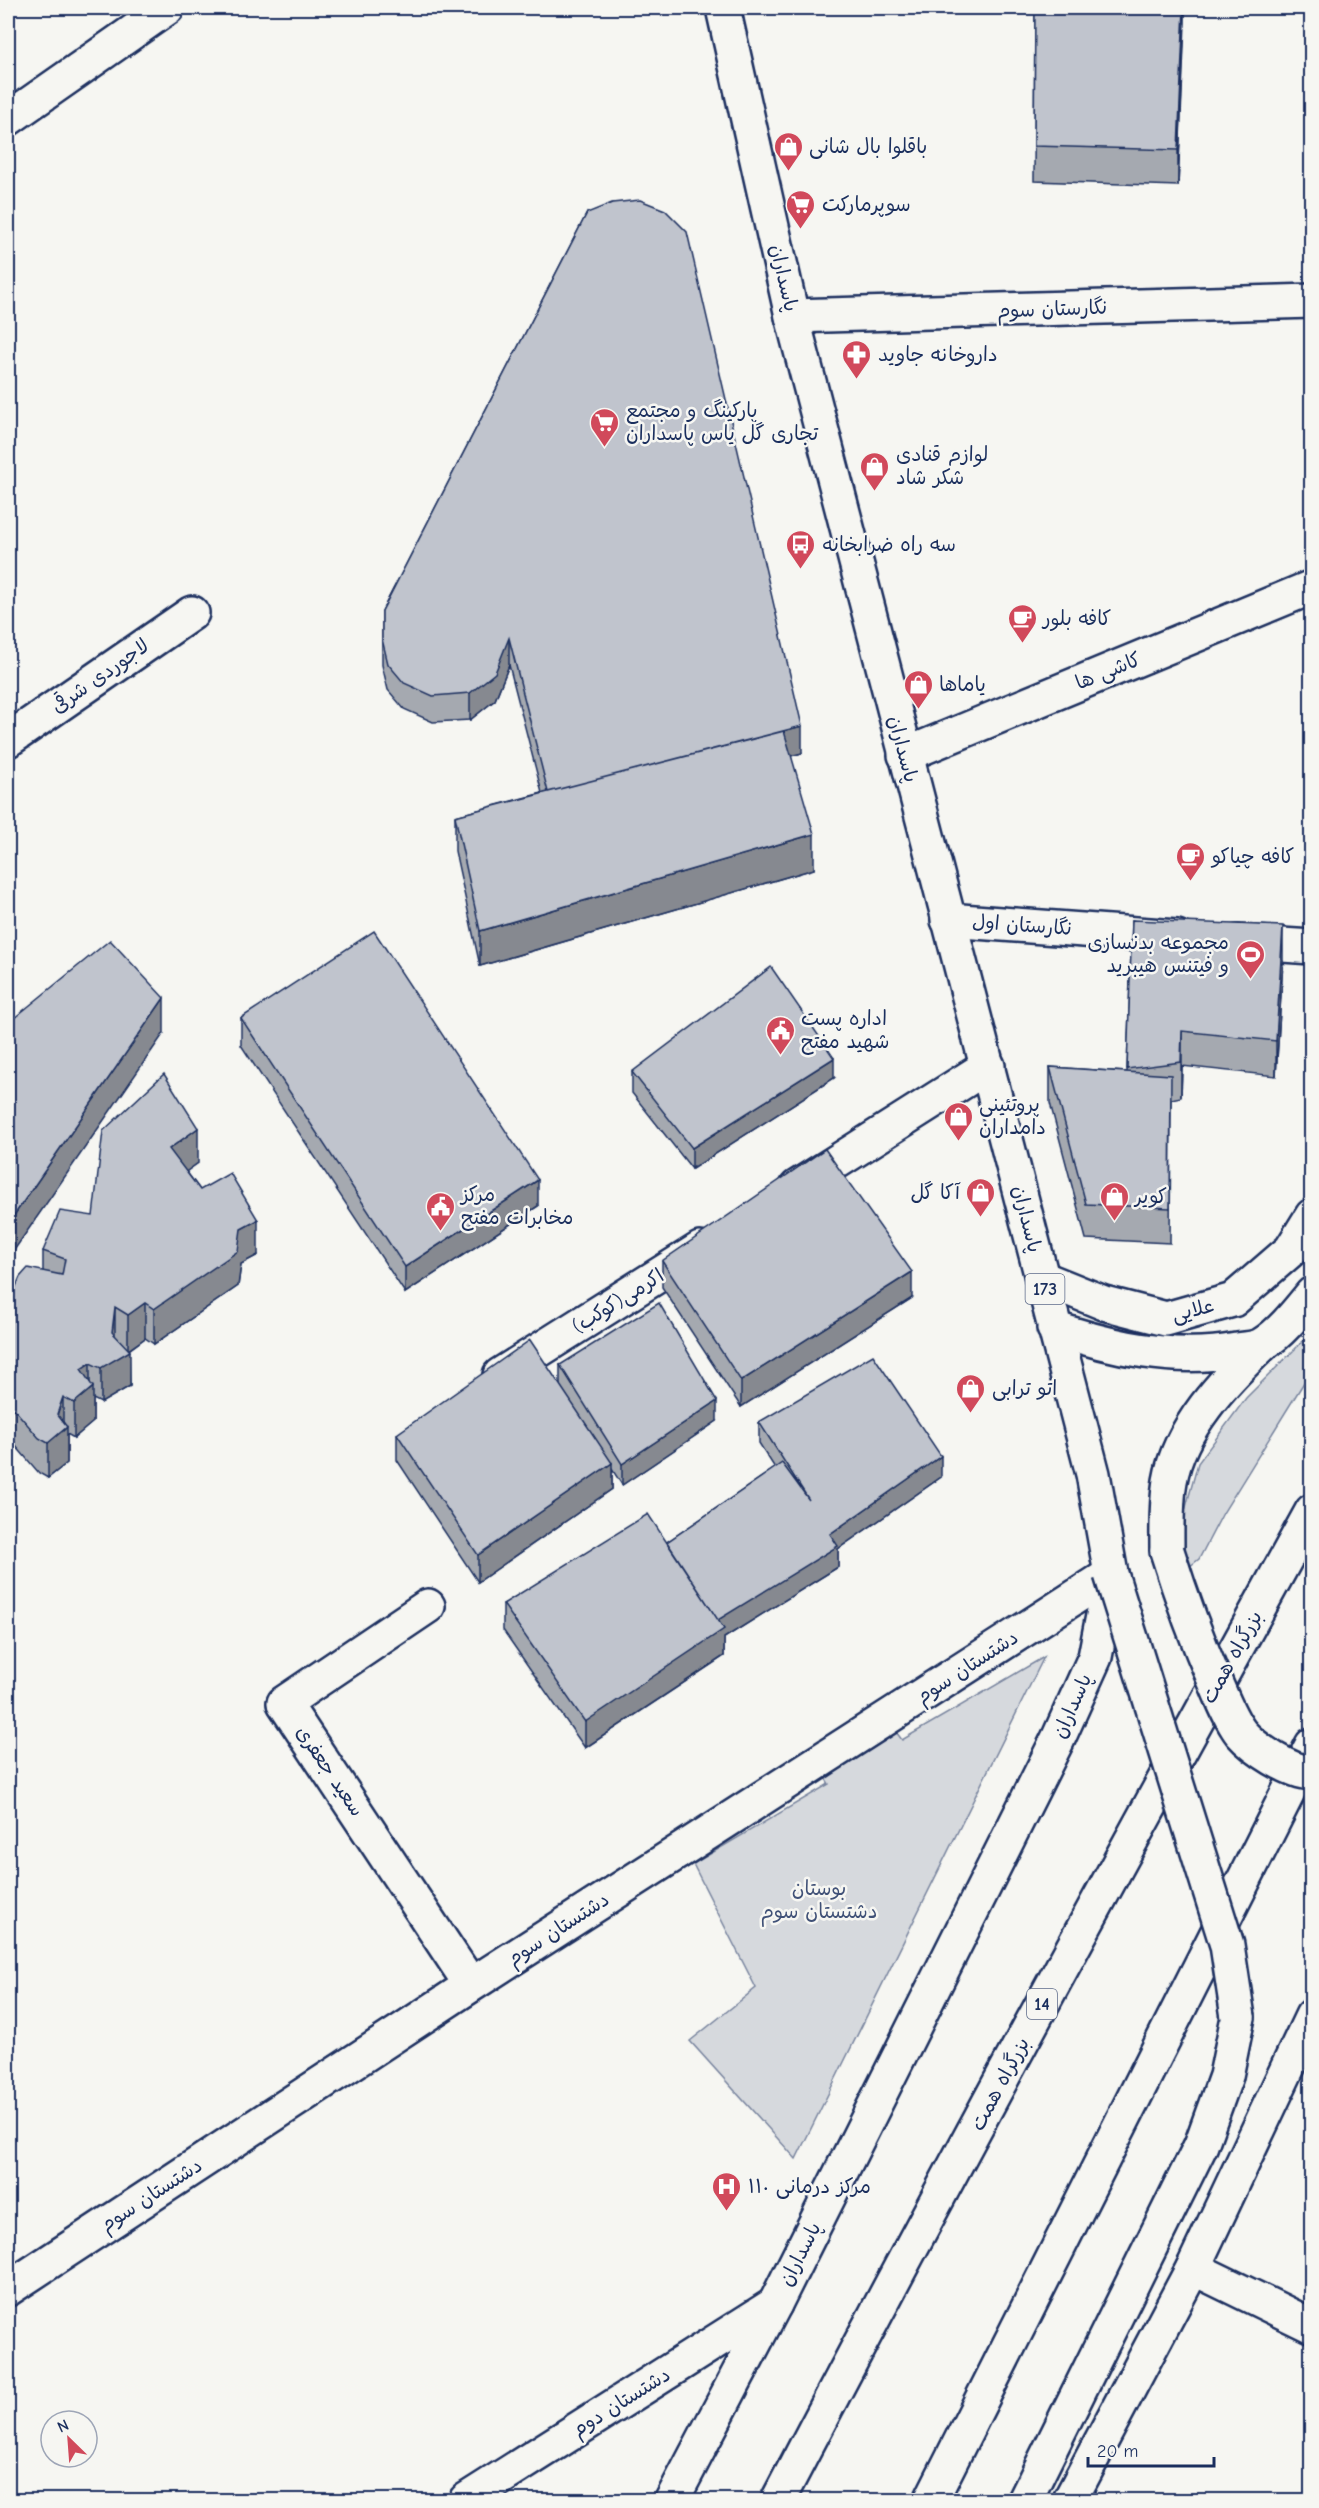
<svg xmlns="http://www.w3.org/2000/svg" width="1319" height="2508" font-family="'Comic Neue','Playpen Sans Arabic',sans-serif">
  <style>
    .green { fill: #d6d9dd; stroke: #78849e; stroke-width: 1.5 }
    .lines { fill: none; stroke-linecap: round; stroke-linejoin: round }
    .minor-casing { stroke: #1b2f5e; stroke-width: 38 }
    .major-casing { stroke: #1b2f5e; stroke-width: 38 }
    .highway-casing { stroke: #1b2f5e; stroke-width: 38 }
    .minor { stroke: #f6f6f2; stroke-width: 33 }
    .major { stroke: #f6f6f2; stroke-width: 33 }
    .highway { stroke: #f6f6f2; stroke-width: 33 }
    .major-bridge-casing { stroke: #1b2f5e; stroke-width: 38; stroke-linecap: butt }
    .major-bridge { stroke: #f6f6f2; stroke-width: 33 }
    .wall { fill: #a5a9b0; stroke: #1b2f5e; stroke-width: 1.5 }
    .shaded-wall { fill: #868990; stroke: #1b2f5e; stroke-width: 1.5 }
    .building { fill: #c0c4cd; stroke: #1b2f5e; stroke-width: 1.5 }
    .labels { text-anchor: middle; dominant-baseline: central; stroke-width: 5; stroke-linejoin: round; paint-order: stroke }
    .shield { fill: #f6f6f2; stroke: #5d6b8a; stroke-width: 1.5 }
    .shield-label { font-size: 18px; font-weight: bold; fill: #1b2f5e }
    .poi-label { font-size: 20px; fill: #1b2f5e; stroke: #f6f6f2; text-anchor: start }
    .street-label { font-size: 20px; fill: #1b2f5e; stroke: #f6f6f2 }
    .park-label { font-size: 20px; fill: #405177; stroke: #f6f6f2 }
  </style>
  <rect width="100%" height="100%" fill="#f6f6f2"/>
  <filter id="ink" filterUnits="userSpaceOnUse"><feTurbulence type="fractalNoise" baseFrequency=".0167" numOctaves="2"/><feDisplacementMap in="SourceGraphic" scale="12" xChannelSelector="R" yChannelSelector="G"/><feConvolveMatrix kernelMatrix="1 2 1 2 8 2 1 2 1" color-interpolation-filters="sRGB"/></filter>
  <g filter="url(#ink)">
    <path class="green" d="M 1311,1333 L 1311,1371 L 1223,1513 L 1199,1559 L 1185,1570 L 1176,1560 L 1183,1518 L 1198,1463 L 1246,1398 Z
      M 1044,1657 L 796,2159 L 690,2041 L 756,1988 L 693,1864 L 829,1784 L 824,1776 L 894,1729 L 902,1740 Z"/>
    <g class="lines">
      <defs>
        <path id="minor" d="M 792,316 L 1312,301
          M 8,740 L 192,613
          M 905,755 L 1312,587
          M 948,920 L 1177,937
          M 1237,942 L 1312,947
          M 797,1187 L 988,1066
          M 1042,1278 L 1104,1303 L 1166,1319 L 1233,1300 L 1291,1250 L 1312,1216
          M 500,1375 L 700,1249
          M 428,1606 L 284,1703 L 471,1985
          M 1193,2268 L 1312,2326
          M 8,2289 L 471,1985 L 1111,1574
          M 466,2500 L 775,2304"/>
        <path id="major" d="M 8,119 L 167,8
          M 1054,1328 C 1112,1348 1176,1362 1237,1350 C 1245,1349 1257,1348 1263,1344 C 1282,1332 1298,1311 1312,1294
          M 1167,1551 C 1167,1528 1166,1504 1170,1481 C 1179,1428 1225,1380 1262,1345
          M 672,2500 L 775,2304 L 1058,1739 L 1095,1657 L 1111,1574 L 1093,1474 L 792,316 L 723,8
          M 1025,2500 L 1201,2145 L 1226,2076 L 1238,2017
          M 1070,2500 L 1193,2268 L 1312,2016"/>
        <path id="highway" d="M 778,2500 C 951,2168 1131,1840 1312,1511
          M 931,2500 L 1312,1745"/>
      </defs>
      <use href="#minor" class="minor-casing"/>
      <use href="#major" class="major-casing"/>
      <use href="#highway" class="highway-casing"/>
      <use href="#minor" class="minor"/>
      <use href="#major" class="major"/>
      <use href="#highway" class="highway"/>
      <defs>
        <path id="major-bridge" d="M 1167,1551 C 1181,1596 1197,1640 1216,1684 C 1223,1700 1230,1719 1241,1733 C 1255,1749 1290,1772 1312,1773
          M 1111,1574 L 1227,1945 L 1238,2017"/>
      </defs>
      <use href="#major-bridge" class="major-bridge-casing"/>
      <use href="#major-bridge" class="major-bridge"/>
    </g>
    <path class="wall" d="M 1035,8 L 1185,8 L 1178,186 L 1034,181 Z
      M 587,213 L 802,753 L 791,756 L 814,869 L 480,966 L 455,851 L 455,816 L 542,793 L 509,665 L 495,700 L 470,720 L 433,722 L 404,709 L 388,690 L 382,665 L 382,611 Z
      M 1132,920 L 1283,961 L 1276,1076 L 1182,1066 L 1181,1097 L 1171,1099 L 1170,1243 L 1086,1239 L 1050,1103 L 1050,1067 L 1127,1072 Z
      M 241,1018 L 538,1206 L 405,1293 L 241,1045 Z
      M 632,1072 L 834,1078 L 692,1169 L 632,1093 Z
      M 198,1163 L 186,1171 L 200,1190 L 258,1255 L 241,1264 L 238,1286 L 154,1344 L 145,1338 L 129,1350 L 130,1386 L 101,1403 L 93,1399 L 93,1422 L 74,1438 L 67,1434 L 67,1463 L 48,1478 L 39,1473 L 8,1437 L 8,1312 L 43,1271 L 43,1251 L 93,1216 Z
      M 662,1261 L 912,1298 L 741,1407 L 662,1287 Z
      M 560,1365 L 717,1421 L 622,1485 L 612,1469 L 612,1489 L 478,1582 L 397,1460 L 397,1434 L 560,1385 Z
      M 759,1422 L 941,1477 L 838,1549 L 838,1567 L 724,1638 L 724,1656 L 585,1748 L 503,1630 L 503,1604 L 667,1544 L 667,1542 L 775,1468 L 759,1443 Z"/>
    <path class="shaded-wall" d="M 1184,8 L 1185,8 L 1185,23 L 1178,186 L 1178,150 Z
      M 509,638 L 509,665 L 495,700 L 470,720 L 470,693 Z
      M 802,726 L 802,753 L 548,818 L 548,792 Z
      M 814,834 L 814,869 L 480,966 L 480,931 Z
      M 1283,926 L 1283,961 L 1276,1076 L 1276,1041 Z
      M 164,998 L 164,1033 L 8,1259 L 8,1224 Z
      M 1182,1031 L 1182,1066 L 1181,1097 L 1181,1062 Z
      M 834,1058 L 834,1078 L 692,1169 L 692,1148 Z
      M 198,1128 L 198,1163 L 169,1184 L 169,1149 Z
      M 538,1180 L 538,1206 L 405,1293 L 405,1267 Z
      M 258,1220 L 258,1255 L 241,1264 L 238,1286 L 154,1344 L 154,1309 L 241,1229 Z
      M 912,1272 L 912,1298 L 741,1407 L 741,1381 Z
      M 145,1303 L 145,1338 L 128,1350 L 128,1315 Z
      M 115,1307 L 115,1342 L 130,1351 L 130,1386 L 101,1403 L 101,1368 L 112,1332 Z
      M 90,1363 L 90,1390 L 93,1387 L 93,1422 L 74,1438 L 74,1403 L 81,1369 Z
      M 63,1397 L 63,1431 L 67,1427 L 67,1463 L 48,1478 L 48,1443 Z
      M 717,1401 L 717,1421 L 622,1485 L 622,1464 Z
      M 941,1456 L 941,1477 L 838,1549 L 838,1567 L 724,1638 L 724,1656 L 585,1748 L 585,1722 L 830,1534 Z
      M 612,1463 L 612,1489 L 478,1582 L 478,1555 Z"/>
    <path class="building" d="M 1035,8 L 1184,8 L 1178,150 L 1034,146 Z
      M 640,200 L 665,210 L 687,232 L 802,726 L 548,792 L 509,638 L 495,673 L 470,693 L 433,696 L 404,683 L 388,664 L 382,639 L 382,611 L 587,213 L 612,203 Z
      M 784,731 L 814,834 L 480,931 L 455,816 Z
      M 1132,920 L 1283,926 L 1276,1041 L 1182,1031 L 1181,1062 L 1127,1069 Z
      M 374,931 L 538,1180 L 405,1267 L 241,1018 Z
      M 110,940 L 164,998 L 8,1224 L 8,1023 Z
      M 771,967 L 834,1058 L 692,1148 L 632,1072 Z
      M 1050,1067 L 1171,1075 L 1170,1208 L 1086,1204 Z
      M 164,1074 L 198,1128 L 169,1149 L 200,1190 L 230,1173 L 258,1220 L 241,1229 L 238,1251 L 154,1309 L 145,1303 L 128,1315 L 115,1307 L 112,1332 L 130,1351 L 101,1368 L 90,1363 L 81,1369 L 93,1387 L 74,1403 L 63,1397 L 57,1414 L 67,1427 L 48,1443 L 39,1438 L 8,1402 L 8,1312 L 9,1303 L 20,1277 L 28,1268 L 62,1275 L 65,1259 L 43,1251 L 60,1211 L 93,1216 L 103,1131 Z
      M 825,1149 L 912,1272 L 741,1381 L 662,1261 Z
      M 659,1303 L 717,1401 L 622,1464 L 560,1365 Z
      M 530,1340 L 612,1463 L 478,1555 L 397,1434 Z
      M 873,1355 L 941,1456 L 830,1534 L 838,1546 L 718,1620 L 667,1542 L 782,1463 L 809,1500 L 759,1422 Z
      M 648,1514 L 724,1629 L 585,1722 L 503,1604 Z"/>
  </g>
  <defs>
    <symbol id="shop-pin" viewBox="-11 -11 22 30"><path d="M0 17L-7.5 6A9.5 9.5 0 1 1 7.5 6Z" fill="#d1495b" stroke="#f6f6f2"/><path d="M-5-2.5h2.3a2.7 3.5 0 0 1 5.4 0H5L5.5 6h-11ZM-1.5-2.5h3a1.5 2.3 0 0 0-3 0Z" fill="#fff"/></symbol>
    <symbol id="supermarket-pin" viewBox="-11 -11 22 30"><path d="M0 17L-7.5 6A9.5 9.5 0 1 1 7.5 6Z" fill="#d1495b" stroke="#f6f6f2"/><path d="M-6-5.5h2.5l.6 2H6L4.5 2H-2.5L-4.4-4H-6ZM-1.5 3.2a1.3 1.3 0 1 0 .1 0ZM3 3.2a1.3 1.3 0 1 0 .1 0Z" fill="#fff"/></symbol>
    <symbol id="pharmacy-pin" viewBox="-11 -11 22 30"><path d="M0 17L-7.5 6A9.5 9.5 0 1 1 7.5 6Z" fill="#d1495b" stroke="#f6f6f2"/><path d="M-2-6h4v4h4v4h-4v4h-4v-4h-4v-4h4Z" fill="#fff"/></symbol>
    <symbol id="bus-pin" viewBox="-11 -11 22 30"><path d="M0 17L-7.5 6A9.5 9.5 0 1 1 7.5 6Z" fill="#d1495b" stroke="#f6f6f2"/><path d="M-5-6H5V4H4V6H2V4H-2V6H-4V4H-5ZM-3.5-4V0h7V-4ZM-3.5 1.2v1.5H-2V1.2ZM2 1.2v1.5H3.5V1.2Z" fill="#fff"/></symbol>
    <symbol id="cafe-pin" viewBox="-11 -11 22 30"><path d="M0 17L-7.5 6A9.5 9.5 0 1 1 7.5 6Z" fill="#d1495b" stroke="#f6f6f2"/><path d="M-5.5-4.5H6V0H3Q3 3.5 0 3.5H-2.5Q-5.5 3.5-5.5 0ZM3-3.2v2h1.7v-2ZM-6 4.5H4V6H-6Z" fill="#fff"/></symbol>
    <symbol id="stadium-pin" viewBox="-11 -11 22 30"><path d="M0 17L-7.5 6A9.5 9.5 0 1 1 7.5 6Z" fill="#d1495b" stroke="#f6f6f2"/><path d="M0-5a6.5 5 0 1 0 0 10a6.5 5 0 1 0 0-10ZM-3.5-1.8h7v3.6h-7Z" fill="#fff"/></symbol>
    <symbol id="civic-pin" viewBox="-11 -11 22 30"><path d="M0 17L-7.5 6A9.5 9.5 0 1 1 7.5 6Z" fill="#d1495b" stroke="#f6f6f2"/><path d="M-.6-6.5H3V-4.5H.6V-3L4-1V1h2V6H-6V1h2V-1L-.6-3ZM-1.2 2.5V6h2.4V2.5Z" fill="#fff"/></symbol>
    <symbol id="hospital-pin" viewBox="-11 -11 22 30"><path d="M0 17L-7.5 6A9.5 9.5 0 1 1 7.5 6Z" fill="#d1495b" stroke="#f6f6f2"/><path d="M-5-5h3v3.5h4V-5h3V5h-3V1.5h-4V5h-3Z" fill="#fff"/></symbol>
  </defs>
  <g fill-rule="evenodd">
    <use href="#shop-pin" x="772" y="130" width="33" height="45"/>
    <use href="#supermarket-pin" x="784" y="188" width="33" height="45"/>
    <use href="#pharmacy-pin" x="840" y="338" width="33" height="45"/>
    <use href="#supermarket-pin" x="588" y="406" width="33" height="45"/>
    <use href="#shop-pin" x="858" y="450" width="33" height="45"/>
    <use href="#bus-pin" x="784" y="528" width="33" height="45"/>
    <use href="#cafe-pin" x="1006" y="602" width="33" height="45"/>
    <use href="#shop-pin" x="902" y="668" width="33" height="45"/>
    <use href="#cafe-pin" x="1174" y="840" width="33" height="45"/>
    <use href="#stadium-pin" x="1234" y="938" width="33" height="45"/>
    <use href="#civic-pin" x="764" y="1014" width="33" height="45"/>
    <use href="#shop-pin" x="942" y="1100" width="33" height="45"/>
    <use href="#shop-pin" x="964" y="1176" width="33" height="45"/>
    <use href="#shop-pin" x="1098" y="1180" width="33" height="45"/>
    <use href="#civic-pin" x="424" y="1190" width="33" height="45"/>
    <use href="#shop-pin" x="954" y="1372" width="33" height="45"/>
    <use href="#hospital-pin" x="710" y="2170" width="33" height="45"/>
  </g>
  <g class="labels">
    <g class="shield">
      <rect x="1025.5" y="1274" width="39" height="30" rx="4.5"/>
      <rect x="1027" y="1989" width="30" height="30" rx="4.5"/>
    </g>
    <g class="shield-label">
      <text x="1045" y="1289">173</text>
      <text x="1042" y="2004">14</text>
    </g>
    <g class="poi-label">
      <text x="809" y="146">باقلوا بال شانی</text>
      <text x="822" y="204">سوپرمارکت</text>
      <text x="878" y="354">داروخانه جاوید</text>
      <text x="626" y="410">پارکینگ و مجتمع<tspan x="626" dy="23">تجاری گل یاس پاسداران</tspan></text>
      <text x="896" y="454">لوازم قنادی<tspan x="896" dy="23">شکر شاد</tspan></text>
      <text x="822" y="544">سه راه ضرابخانه</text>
      <text x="1043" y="618">کافه بلور</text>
      <text x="939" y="684">یاماها</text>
      <text x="1212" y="856">کافه چیاکو</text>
      <text x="1229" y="942" text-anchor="end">مجموعه بدنسازی<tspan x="1229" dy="23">و فیتنس هیبرید</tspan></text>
      <text x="801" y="1018">اداره پست<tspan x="801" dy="23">شهید مفتح</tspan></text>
      <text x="979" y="1104">پروتئینی<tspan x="979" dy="23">دامداران</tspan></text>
      <text x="960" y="1192" text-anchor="end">آکا گل</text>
      <text x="461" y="1194">مرکز<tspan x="461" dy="23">مخابرات مفتح</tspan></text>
      <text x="1135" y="1196">کویر</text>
      <text x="992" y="1388">اتو ترابی</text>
      <text x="748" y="2186">مرکز درمانی ۱۱۰</text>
    </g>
    <g class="street-label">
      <text transform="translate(784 278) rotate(77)">پاسداران</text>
      <text transform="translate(1052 309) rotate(-2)">نگارستان سوم</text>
      <text transform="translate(1108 671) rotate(-22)">کاشی ها</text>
      <text transform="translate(100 676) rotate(-35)">لاجوردی شرقی</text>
      <text transform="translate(903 749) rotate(75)">پاسداران</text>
      <text transform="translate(1022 925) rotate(4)">نگارستان اول</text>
      <text transform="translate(1027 1219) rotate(76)">پاسداران</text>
      <text transform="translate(618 1301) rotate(-32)">اکرمی(کوکب)</text>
      <text transform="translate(1193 1310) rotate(-14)">علایی</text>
      <text transform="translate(1232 1657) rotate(-61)">بزرگراه همت</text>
      <text transform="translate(967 1667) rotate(-33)">دشتستان سوم</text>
      <text transform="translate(1072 1706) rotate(-66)">پاسداران</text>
      <text transform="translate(330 1771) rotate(56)">سعید جعفری</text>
      <text transform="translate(558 1929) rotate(-33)">دشتستان سوم</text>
      <text transform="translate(1000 2084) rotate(-62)">بزرگراه همت</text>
      <text transform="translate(151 2195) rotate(-33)">دشتستان سوم</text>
      <text transform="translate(800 2254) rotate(-63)">پاسداران</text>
      <text transform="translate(621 2402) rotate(-32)">دشتستان دوم</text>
    </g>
    <g class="park-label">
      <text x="819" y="1888">بوستان<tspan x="819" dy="23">دشتستان سوم</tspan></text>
    </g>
  </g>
  <rect width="1319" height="2508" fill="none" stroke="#f6f6f2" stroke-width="30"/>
  <rect x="15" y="15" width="1289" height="2478" fill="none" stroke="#1b2f5e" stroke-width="2" filter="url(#ink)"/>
  <g transform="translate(69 2439) rotate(335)"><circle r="28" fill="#f6f6f2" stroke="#9ea6b7" stroke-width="1.5"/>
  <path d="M0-4.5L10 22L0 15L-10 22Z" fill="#d1495b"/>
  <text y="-9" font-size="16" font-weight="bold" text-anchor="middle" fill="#1b2f5e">N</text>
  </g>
  <path d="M1088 2457v9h126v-9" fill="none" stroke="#1b2f5e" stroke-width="3"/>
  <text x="1097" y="2457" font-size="18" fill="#1b2f5e" stroke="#f6f6f2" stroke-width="4.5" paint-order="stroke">20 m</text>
</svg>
